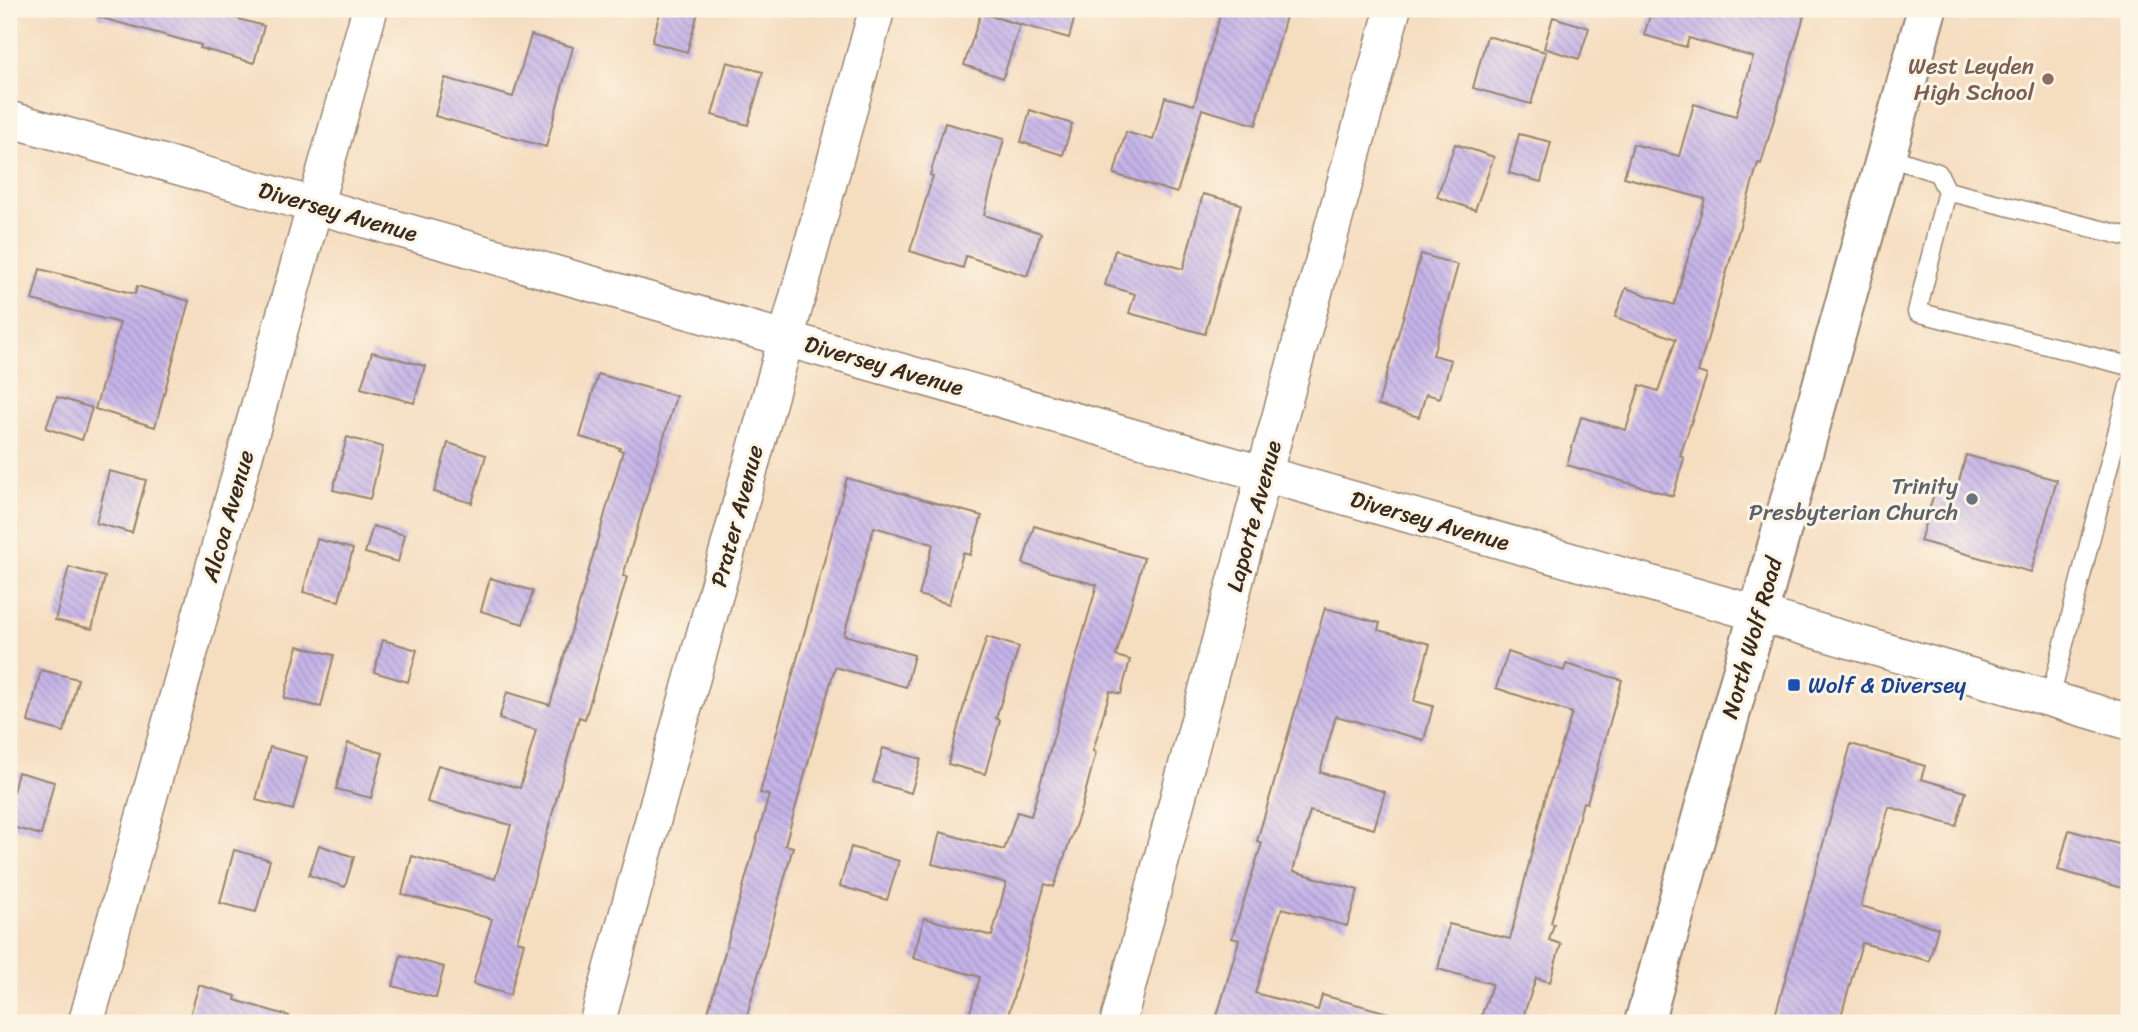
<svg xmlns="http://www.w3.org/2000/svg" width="2138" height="1032" font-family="Sriracha,sans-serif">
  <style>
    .building { fill: url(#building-back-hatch) }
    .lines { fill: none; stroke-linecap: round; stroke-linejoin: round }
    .service-casing { stroke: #98846f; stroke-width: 21 }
    .minor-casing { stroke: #98846f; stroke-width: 38 }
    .secondary-casing { stroke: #98846f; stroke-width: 42 }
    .service { stroke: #fff; stroke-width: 18 }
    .minor { stroke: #fff; stroke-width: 35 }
    .secondary { stroke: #fff; stroke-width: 38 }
    .education-dot { fill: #8d6e63; stroke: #fcf5e5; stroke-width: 2.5 }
    .worship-dot { fill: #6b7280; stroke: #fcf5e5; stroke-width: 2.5 }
    .transit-dot { fill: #1a4fb4; stroke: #fcf5e5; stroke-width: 2.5 }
    .labels { text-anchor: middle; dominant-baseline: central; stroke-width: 6; stroke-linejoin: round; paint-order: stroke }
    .education-label { font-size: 23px; fill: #785e54; stroke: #fcf5e5; text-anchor: end }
    .street-label { font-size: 23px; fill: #3b2a1e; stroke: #fcf5e5 }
    .worship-label { font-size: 23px; fill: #5b616d; stroke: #fcf5e5; text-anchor: end }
    .transit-label { font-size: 23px; fill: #164399; stroke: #fcf5e5; text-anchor: start }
  </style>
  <defs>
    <pattern id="building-back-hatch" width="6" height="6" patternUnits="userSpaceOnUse" patternTransform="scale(1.75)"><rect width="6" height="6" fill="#c5b4e9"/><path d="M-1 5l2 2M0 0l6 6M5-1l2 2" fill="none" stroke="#a193bc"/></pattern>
  </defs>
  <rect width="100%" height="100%" fill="#fcf5e5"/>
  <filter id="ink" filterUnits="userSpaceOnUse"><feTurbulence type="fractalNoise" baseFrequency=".0143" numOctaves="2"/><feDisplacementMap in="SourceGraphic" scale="14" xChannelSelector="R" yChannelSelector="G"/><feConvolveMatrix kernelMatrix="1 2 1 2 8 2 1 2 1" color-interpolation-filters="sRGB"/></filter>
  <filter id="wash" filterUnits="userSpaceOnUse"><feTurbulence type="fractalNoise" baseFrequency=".00686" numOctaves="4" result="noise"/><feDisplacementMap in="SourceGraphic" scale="28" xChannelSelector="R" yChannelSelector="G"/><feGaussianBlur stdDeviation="1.57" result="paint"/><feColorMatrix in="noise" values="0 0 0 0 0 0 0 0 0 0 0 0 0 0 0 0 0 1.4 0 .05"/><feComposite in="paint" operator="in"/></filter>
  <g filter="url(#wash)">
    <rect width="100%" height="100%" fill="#f5ddc0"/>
    <g id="blocks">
      <path class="building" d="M 99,9 L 202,9 L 264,26 L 254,63 L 200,48 L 201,45 L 98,17 Z
        M 661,9 L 699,9 L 687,52 L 652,42 Z
        M 995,9 L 1077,9 L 1069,38 L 994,17 Z
        M 1222,9 L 1288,9 L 1256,125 L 1202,109 L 1177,193 L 1114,174 L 1126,132 L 1153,140 L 1165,97 L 1194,105 Z
        M 1652,9 L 1779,9 L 1804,16 L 1761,164 L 1758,163 L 1698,372 L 1707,375 L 1680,456 L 1684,458 L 1673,496 L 1567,465 L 1581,417 L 1626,430 L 1640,385 L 1658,391 L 1676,339 L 1615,317 L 1626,288 L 1674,305 L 1705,199 L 1624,177 L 1633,144 L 1679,156 L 1694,104 L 1736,116 L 1753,57 L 1689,38 L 1686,47 L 1644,35 Z
        M 981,13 L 1020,25 L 1003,78 L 964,65 Z
        M 1553,17 L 1589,28 L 1579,59 L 1544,48 Z
        M 531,35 L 573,47 L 546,147 L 435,116 L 445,78 L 513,97 Z
        M 1487,36 L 1546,52 L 1531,104 L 1473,88 Z
        M 727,62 L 763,72 L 748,125 L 712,115 Z
        M 1030,110 L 1072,124 L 1063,155 L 1021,142 Z
        M 945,123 L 1004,139 L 984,215 L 1041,233 L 1027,276 L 966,256 L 963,268 L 910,251 L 933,176 L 930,175 Z
        M 1519,134 L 1551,142 L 1541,182 L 1509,173 Z
        M 1455,144 L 1494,157 L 1475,210 L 1437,197 Z
        M 1203,194 L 1241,204 L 1205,334 L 1129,313 L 1135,294 L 1105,285 L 1115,250 L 1183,269 Z
        M 1421,254 L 1458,265 L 1433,355 L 1451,360 L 1440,398 L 1426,394 L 1419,417 L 1378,405 Z
        M 40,269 L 135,294 L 137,286 L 189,301 L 155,427 L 95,409 L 120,323 L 32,300 Z
        M 372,352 L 425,366 L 414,403 L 361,388 Z
        M 598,374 L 676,396 L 623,576 L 627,577 L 612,629 L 585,719 L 579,717 L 542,851 L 517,941 L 524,943 L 510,995 L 473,984 L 492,919 L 402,894 L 412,856 L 495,879 L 511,825 L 427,802 L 438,765 L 520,788 L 536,730 L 499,719 L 507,692 L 550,705 L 623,451 L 619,450 L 620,448 L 580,437 Z
        M 57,397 L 92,408 L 82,440 L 46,428 Z
        M 347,437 L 383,447 L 370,499 L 333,490 Z
        M 448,443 L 486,455 L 472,503 L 434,492 Z
        M 1966,455 L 2057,480 L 2031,572 L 1920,541 L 1935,490 L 1955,496 Z
        M 109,471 L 146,480 L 132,533 L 96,523 Z
        M 847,478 L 982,516 L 970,555 L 963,553 L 949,604 L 919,595 L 933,544 L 874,527 L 844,635 L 914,655 L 906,687 L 835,667 L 785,845 L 793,847 L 745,1023 L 705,1023 L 769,795 L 760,793 Z
        M 373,526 L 405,535 L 398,562 L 365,553 Z
        M 1034,526 L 1144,558 L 1116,656 L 1130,660 L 1121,694 L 1110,691 L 1093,751 L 1096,752 L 1081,809 L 1054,887 L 1045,884 L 1006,1023 L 967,1023 L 980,977 L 913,958 L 924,918 L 992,936 L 1006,883 L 932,864 L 940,832 L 1004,850 L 1017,812 L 1031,816 L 1097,585 L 1023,564 Z
        M 317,539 L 353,549 L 339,601 L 303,592 Z
        M 69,567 L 105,577 L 92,629 L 55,620 Z
        M 490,578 L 533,591 L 523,624 L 481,611 Z
        M 1325,608 L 1380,623 L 1378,630 L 1430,644 L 1414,701 L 1433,706 L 1424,740 L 1336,716 L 1320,772 L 1385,792 L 1374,829 L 1310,811 L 1293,871 L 1358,890 L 1347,926 L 1282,908 L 1255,993 L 1318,1010 L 1322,995 L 1396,1015 L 1394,1023 L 1215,1023 L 1239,940 L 1232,938 L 1262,843 L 1257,841 Z
        M 987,637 L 1019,647 L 996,718 L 1000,720 L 985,774 L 948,764 L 963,709 Z
        M 383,640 L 417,650 L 408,682 L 374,672 Z
        M 298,646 L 334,655 L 321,707 L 284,698 Z
        M 1508,652 L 1564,671 L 1566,664 L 1622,680 L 1587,803 L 1583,802 L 1551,923 L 1554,924 L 1549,940 L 1561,944 L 1550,982 L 1536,978 L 1521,1023 L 1479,1023 L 1492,984 L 1438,969 L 1449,924 L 1510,939 L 1547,791 L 1572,713 L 1496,688 Z
        M 41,670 L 78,679 L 64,732 L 28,722 Z
        M 348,743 L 383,753 L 371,798 L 336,789 Z
        M 1851,744 L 1925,766 L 1921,779 L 1966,792 L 1956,826 L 1889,807 L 1861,906 L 1938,928 L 1929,961 L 1862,943 L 1839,1023 L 1773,1023 Z
        M 270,747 L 307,757 L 293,810 L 256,800 Z
        M 883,748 L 921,759 L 911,793 L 873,782 Z
        M 18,772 L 54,782 L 41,835 L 9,826 L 9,808 Z
        M 2069,830 L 2129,847 L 2129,890 L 2058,870 Z
        M 319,845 L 354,857 L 345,887 L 309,875 Z
        M 851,847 L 899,861 L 887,900 L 840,886 Z
        M 234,850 L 270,860 L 256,912 L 220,903 Z
        M 401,955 L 444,967 L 436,998 L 393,986 Z
        M 199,985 L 236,996 L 235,1000 L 289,1016 L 288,1023 L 198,1023 L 200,1017 L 190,1015 Z"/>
    </g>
  </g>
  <g filter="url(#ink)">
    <use href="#blocks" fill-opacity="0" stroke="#98846f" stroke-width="2"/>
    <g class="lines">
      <defs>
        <path id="service" d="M 1886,156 L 1938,173 L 1947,191
          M 2129,237 L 1947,191 L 1917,312 L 2129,366
          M 2050,699 L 2129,386"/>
        <path id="minor" d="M 9,119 L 1759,614 L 2129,722
          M 86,1023 L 370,9
          M 597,1023 L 877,9
          M 1118,1023 L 1264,474 L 1393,9"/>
        <path id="secondary" d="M 1644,1023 L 1927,9"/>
      </defs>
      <use href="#service" class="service-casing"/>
      <use href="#minor" class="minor-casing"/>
      <use href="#secondary" class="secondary-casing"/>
      <use href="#service" class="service"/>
      <use href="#minor" class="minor"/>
      <use href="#secondary" class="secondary"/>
    </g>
  </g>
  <circle class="education-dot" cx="2048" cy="79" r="7"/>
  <circle class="worship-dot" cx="1972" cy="499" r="7"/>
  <rect class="transit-dot" x="1787" y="678" width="14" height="14" rx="3.5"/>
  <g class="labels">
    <g class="education-label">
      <text x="2034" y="66">West Leyden<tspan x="2034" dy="26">High School</tspan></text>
    </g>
    <g class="street-label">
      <text transform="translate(338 212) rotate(16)">Diversey Avenue</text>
      <text transform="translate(884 366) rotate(16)">Diversey Avenue</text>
      <text transform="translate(228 516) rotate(-74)">Alcoa Avenue</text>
      <text transform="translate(737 516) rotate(-75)">Prater Avenue</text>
      <text transform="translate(1254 516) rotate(-75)">Laporte Avenue</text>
      <text transform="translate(1430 521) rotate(16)">Diversey Avenue</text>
      <text transform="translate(1752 638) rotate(-74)">North Wolf Road</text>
    </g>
    <g class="worship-label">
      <text x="1958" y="486">Trinity<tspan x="1958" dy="26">Presbyterian Church</tspan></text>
    </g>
    <g class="transit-label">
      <text x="1808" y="685">Wolf &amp; Diversey</text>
    </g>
  </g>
  <rect width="2138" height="1032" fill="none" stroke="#fcf5e5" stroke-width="35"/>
</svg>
